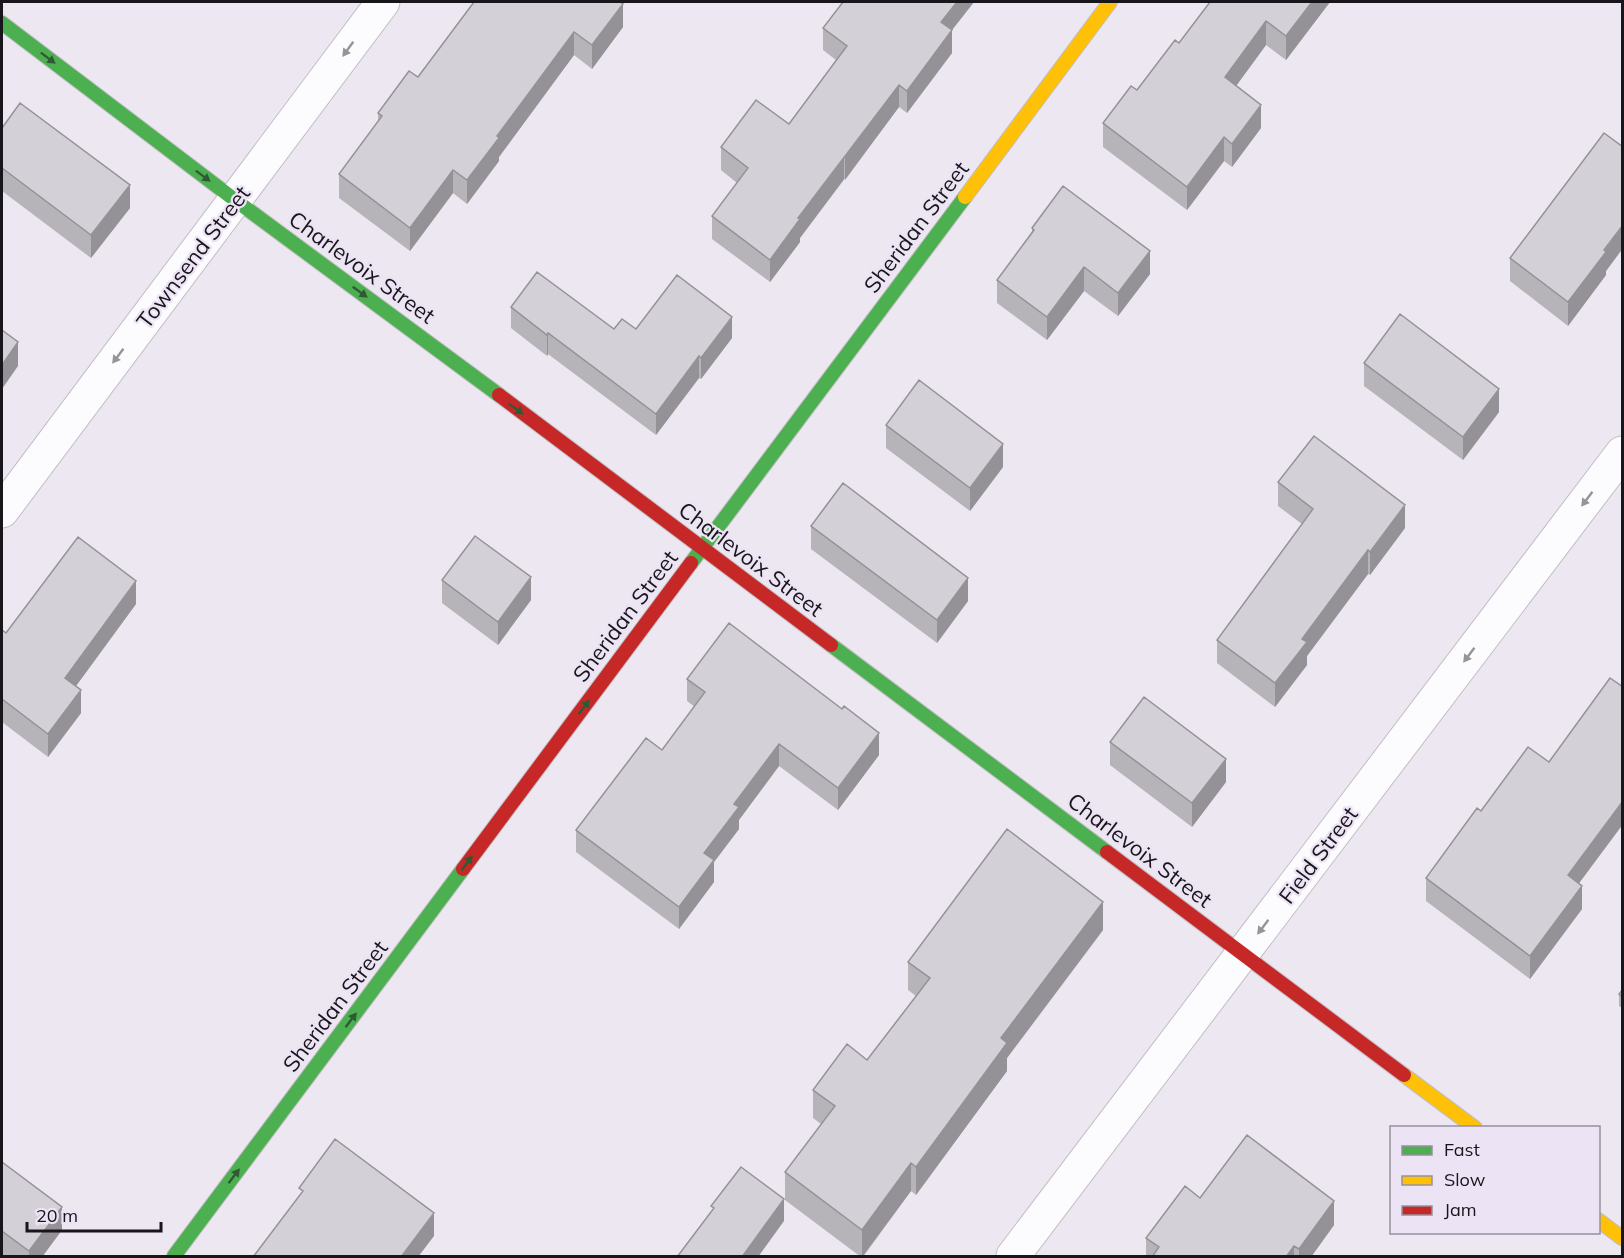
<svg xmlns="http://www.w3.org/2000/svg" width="1624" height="1258" font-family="Mulish,sans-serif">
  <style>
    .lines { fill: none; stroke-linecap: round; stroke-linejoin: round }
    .street-casing { stroke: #c2bec5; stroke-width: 35 }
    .fast-casing { stroke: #c2bec5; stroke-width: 16 }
    .slow-casing { stroke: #c2bec5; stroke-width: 16 }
    .jam-casing { stroke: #c2bec5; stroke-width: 16 }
    .street { stroke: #fcfbfd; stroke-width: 33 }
    .fast { stroke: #4caf50; stroke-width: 14 }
    .slow { stroke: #ffc107; stroke-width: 14 }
    .jam { stroke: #c62828; stroke-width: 14 }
    .wall { fill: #b6b3b9 }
    .shaded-wall { fill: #949296 }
    .building { fill: #d4d0d7; stroke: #949296; stroke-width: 1.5 }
    .oneway { fill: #959497 }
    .oneway2 { fill: #2f5a33 }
    .labels { text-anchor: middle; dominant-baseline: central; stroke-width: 4.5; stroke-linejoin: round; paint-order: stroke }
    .street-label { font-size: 22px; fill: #18151b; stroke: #ece3f4 }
  </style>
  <rect width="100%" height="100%" fill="#ece7f0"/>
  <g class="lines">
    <defs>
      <path id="street" d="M 2,511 L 383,2
        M 1013,1256 L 1622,453"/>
      <path id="fast" d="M 2,23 L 235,200 L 499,395
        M 691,563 L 965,197
        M 831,645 L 1107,852
        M 174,1256 L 463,869"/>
      <path id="slow" d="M 965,197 L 1110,2
        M 1404,1075 L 1475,1128
        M 1598,1220 L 1622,1238"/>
      <path id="jam" d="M 499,395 L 831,645
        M 1107,852 L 1404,1075
        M 463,869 L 691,563"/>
    </defs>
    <use href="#street" class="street-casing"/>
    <use href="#fast" class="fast-casing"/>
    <use href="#slow" class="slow-casing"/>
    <use href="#jam" class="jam-casing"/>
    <use href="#street" class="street"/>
    <use href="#fast" class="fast"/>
    <use href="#slow" class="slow"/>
    <use href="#jam" class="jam"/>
  </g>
  <path class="wall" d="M 474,2 L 623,27 L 592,69 L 574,55 L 499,157 L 499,161 L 467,204 L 453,193 L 410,251 L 339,198 L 339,174 L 378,122 L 378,113 L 418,77 Z
    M 843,2 L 974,2 L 952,30 L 952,53 L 907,113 L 899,107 L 800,238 L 800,242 L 770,282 L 712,239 L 712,216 L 737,183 L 721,170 L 721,147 L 789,124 L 836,60 L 823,50 L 823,28 Z
    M 1210,2 L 1330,2 L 1286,60 L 1266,45 L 1236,86 L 1261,128 L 1232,167 L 1224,161 L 1187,210 L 1103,147 L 1103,123 L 1137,90 L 1179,43 Z
    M 2,128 L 130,208 L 91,258 L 2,191 Z
    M 1623,147 L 1623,248 L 1606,271 L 1606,275 L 1568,326 L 1510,281 L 1510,258 Z
    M 1032,228 L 1150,274 L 1118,316 L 1084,291 L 1047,340 L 997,303 L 997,280 L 1032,232 Z
    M 511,307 L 614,329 L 636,329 L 732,338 L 701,379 L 699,378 L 656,435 L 548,354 L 547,356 L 511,328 Z
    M 1364,363 L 1499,412 L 1463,460 L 1364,386 Z
    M 886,425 L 1003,467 L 970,511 L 886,448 Z
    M 1278,482 L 1405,528 L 1370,575 L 1368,574 L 1307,656 L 1307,665 L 1275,707 L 1217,663 L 1217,640 L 1302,524 L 1278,506 Z
    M 811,526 L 968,601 L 937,643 L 811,549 Z
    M 442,580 L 531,600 L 498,645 L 442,603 Z
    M 136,604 L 76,686 L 81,713 L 48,757 L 2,722 L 2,630 L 6,633 Z
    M 687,679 L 879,755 L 838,810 L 779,766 L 739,820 L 739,829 L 714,862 L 714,882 L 679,929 L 576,852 L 576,830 L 662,750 L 695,707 L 687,701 Z
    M 1623,687 L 1623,824 L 1579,883 L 1582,909 L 1530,979 L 1426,901 L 1426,878 L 1481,811 L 1549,762 Z
    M 1110,742 L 1226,782 L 1192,827 L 1110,765 Z
    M 1103,930 L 1007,1058 L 1007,1071 L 916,1195 L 911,1191 L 863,1257 L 861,1257 L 785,1200 L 785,1172 L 821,1124 L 813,1118 L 813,1090 L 867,1060 L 916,996 L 908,990 L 908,962 Z
    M 1623,989 L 1623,1009 L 1619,1006 L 1619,994 Z
    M 2,1162 L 62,1230 L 42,1257 L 5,1257 L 2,1254 Z
    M 1200,1198 L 1334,1225 L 1311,1257 L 1146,1257 L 1146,1238 Z"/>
  <path class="shaded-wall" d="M 957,2 L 974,2 L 952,30 L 952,53 L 907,113 L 907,91 L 941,22 Z
    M 1312,2 L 1330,2 L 1286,60 L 1286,36 Z
    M 623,4 L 623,27 L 592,69 L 592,45 Z
    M 1266,21 L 1266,45 L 1225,101 L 1225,77 Z
    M 574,32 L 574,55 L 499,157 L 499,161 L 467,204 L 467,180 L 497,136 Z
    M 899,85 L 899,107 L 845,180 L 845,157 Z
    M 1261,105 L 1261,128 L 1232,167 L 1232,144 Z
    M 1224,137 L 1224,161 L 1187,210 L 1187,187 Z
    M 844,156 L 844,179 L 800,238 L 800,242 L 770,282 L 770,260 L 798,218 Z
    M 453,170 L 453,193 L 410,251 L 410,228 Z
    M 130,185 L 130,208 L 91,258 L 91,235 Z
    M 1623,225 L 1623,248 L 1606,271 L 1606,275 L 1568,326 L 1568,302 Z
    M 1150,251 L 1150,274 L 1118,316 L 1118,293 Z
    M 1084,267 L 1084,291 L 1047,340 L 1047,317 Z
    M 732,317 L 732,338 L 701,379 L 701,358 Z
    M 548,333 L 548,354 L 547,356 L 547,335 Z
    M 18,342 L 18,366 L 2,389 L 2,365 Z
    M 699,356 L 699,378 L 656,435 L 656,414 Z
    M 1499,389 L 1499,412 L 1463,460 L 1463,437 Z
    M 1003,444 L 1003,467 L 970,511 L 970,488 Z
    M 1405,505 L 1405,528 L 1370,575 L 1370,552 Z
    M 1368,550 L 1368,574 L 1307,656 L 1307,665 L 1275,707 L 1275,683 L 1302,639 Z
    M 531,577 L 531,600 L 498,645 L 498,622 Z
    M 968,578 L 968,601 L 937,643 L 937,620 Z
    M 136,581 L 136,604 L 65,701 L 65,678 Z
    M 81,690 L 81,713 L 48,757 L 48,734 Z
    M 879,733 L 879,755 L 838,810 L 838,788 Z
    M 779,744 L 779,766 L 739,820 L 739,829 L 714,862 L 714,882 L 679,929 L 679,907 L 704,853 L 734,804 Z
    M 1226,759 L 1226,782 L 1192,827 L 1192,803 Z
    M 1623,801 L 1623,824 L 1568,898 L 1568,875 Z
    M 1582,886 L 1582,909 L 1530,979 L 1530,956 Z
    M 1103,902 L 1103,930 L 1007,1058 L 1007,1071 L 916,1195 L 916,1167 L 1001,1038 Z
    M 911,1163 L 911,1191 L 862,1257 L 862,1230 Z
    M 784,1199 L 784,1221 L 758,1257 L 742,1257 Z
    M 1334,1201 L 1334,1225 L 1311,1257 L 1299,1257 L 1299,1249 Z
    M 62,1207 L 62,1230 L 42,1257 L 29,1257 L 29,1251 Z
    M 434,1213 L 434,1236 L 418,1257 L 401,1257 Z
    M 1294,1246 L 1294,1257 L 1286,1257 Z"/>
  <path class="building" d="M 474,2 L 620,2 L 623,4 L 592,45 L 574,32 L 497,136 L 499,138 L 467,180 L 453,170 L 410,228 L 339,174 L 382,116 L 378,113 L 409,71 L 418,77 Z
    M 843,2 L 957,2 L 941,22 L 952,30 L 907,91 L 899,85 L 798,218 L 800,219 L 770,260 L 712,216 L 748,168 L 721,147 L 756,100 L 789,124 L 847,46 L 823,28 Z
    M 1210,2 L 1312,2 L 1286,36 L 1266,21 L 1225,77 L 1261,105 L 1232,144 L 1224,137 L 1187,187 L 1103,123 L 1131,86 L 1137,90 L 1175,40 L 1179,43 Z
    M 20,103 L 130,185 L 91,235 L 2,168 L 2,128 Z
    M 1604,133 L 1623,147 L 1623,225 L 1604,250 L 1606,252 L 1568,302 L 1510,258 Z
    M 1063,186 L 1150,251 L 1118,293 L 1084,267 L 1047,317 L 997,280 L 1034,230 L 1032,228 Z
    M 537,272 L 614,329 L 622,319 L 636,329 L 677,275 L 732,317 L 701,358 L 699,356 L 656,414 L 548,333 L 547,335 L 511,307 Z
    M 1400,314 L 1499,389 L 1463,437 L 1364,363 Z
    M 2,330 L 18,342 L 2,365 Z
    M 919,380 L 1003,444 L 970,488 L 886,425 Z
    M 1314,436 L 1405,505 L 1370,552 L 1368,550 L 1302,639 L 1307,642 L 1275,683 L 1217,640 L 1313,509 L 1278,482 Z
    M 843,483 L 968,578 L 937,620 L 811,526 Z
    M 475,536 L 531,577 L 498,622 L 442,580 Z
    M 78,537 L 136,581 L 65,678 L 81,690 L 48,734 L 2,699 L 2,630 L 6,633 Z
    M 729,623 L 842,709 L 844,706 L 879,733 L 838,788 L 779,744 L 734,804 L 739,807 L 704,853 L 714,860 L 679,907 L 576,830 L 646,738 L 662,750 L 705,692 L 687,679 Z
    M 1610,678 L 1623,687 L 1623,801 L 1568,875 L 1582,886 L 1530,956 L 1426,878 L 1477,808 L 1481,811 L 1528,747 L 1549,762 Z
    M 1144,697 L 1226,759 L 1192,803 L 1110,742 Z
    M 1007,829 L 1103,902 L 1001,1038 L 1007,1043 L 916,1167 L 911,1163 L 862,1230 L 785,1172 L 835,1106 L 813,1090 L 847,1044 L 867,1060 L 930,978 L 908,962 Z
    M 1623,989 L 1623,997 L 1619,994 Z
    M 1247,1135 L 1334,1201 L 1299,1249 L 1294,1246 L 1286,1257 L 1152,1257 L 1159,1247 L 1146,1238 L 1185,1186 L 1200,1198 Z
    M 335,1139 L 434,1213 L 401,1257 L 253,1257 L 303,1191 L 299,1188 Z
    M 2,1162 L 62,1207 L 29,1251 L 2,1231 Z
    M 741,1167 L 784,1199 L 742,1257 L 677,1257 L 714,1208 L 711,1206 Z"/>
  <defs><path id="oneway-solid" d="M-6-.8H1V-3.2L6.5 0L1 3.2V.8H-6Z" transform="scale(1.5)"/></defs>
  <g class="oneway">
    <use href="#oneway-solid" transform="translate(348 49) rotate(126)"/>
    <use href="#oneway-solid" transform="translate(118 356) rotate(127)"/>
    <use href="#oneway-solid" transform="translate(1587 499) rotate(127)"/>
    <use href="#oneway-solid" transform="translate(1469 655) rotate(127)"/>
    <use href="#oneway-solid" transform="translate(1263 927) rotate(127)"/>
  </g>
  <g class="oneway2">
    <use href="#oneway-solid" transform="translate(48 58) rotate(37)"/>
    <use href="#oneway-solid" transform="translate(203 176) rotate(37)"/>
    <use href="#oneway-solid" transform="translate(360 292) rotate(36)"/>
    <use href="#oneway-solid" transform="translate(516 409) rotate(37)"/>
    <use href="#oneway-solid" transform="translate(584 707) rotate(-53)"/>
    <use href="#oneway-solid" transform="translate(467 863) rotate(-53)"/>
    <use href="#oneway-solid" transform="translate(351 1020) rotate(-53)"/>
    <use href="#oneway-solid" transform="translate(234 1176) rotate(-53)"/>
  </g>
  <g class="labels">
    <g class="street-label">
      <text transform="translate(916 227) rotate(-53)">Sheridan Street</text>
      <text transform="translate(193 257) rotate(-53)">Townsend Street</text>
      <text transform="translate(362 267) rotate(36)">Charlevoix Street</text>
      <text transform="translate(751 559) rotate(37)">Charlevoix Street</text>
      <text transform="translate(625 616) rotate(-53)">Sheridan Street</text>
      <text transform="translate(1140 850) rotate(37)">Charlevoix Street</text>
      <text transform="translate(1318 855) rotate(-53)">Field Street</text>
      <text transform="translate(335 1006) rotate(-53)">Sheridan Street</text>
    </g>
  </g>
  <rect width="1624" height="1258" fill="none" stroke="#18151b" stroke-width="6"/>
  <rect x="1390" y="1126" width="210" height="108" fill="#ece3f4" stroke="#97919d" stroke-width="1.5"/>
  <rect x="1402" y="1146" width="30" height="9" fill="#4caf50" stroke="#97919d" stroke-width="1.5"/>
  <text x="1444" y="1156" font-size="18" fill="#18151b">Fast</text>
  <rect x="1402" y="1176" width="30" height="9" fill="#ffc107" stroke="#97919d" stroke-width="1.5"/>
  <text x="1444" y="1186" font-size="18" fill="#18151b">Slow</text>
  <rect x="1402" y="1206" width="30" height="9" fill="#c62828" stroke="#97919d" stroke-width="1.5"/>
  <text x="1444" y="1216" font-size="18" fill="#18151b">Jam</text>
  <path d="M27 1222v9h134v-9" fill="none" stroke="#18151b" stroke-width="3"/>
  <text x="36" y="1222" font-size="18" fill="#18151b" stroke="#ece3f4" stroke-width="4.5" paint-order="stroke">20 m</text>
</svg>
